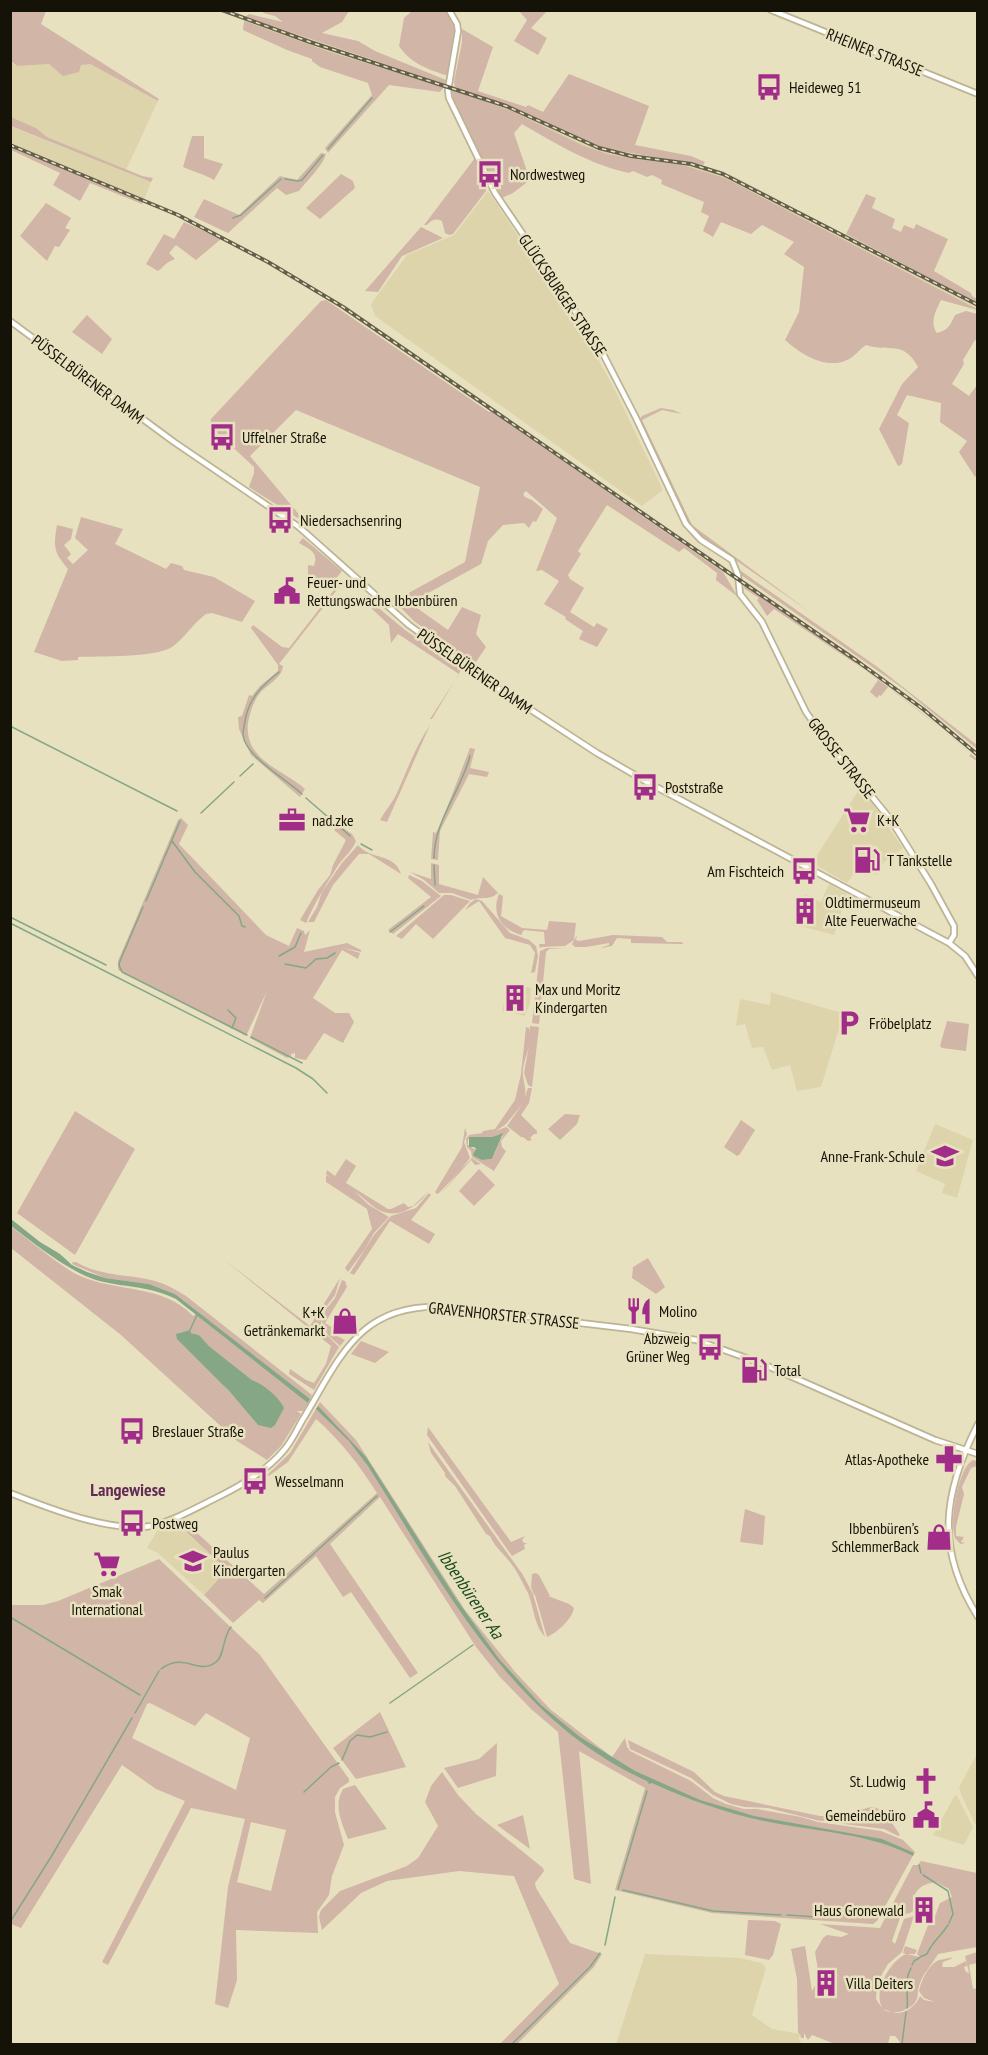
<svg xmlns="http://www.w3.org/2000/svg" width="988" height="2055" font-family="'PT Sans Narrow',sans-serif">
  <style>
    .built { fill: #ded4ab }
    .green { fill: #d1b5a7; fill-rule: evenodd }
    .water { fill: #85a785 }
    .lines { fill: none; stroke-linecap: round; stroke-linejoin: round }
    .stream { stroke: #85a785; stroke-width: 1.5 }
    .secondary-casing { stroke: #bcb494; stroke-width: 8 }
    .secondary { stroke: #fff; stroke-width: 4.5 }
    .rail-casing { stroke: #635f4b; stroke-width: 4 }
    .rail { stroke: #e8e1bf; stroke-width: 1.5; stroke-dasharray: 4.5; stroke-linecap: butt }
    .labels { text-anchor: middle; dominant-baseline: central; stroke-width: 5; stroke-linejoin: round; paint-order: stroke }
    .street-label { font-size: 16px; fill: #151207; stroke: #e8e1bf }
    .poi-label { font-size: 16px; fill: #151207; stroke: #e8e1bf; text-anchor: start }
    .neighbourhood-label { font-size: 18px; font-weight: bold; fill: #632a55; stroke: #e8e1bf }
    .water-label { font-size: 18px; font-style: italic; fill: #1b4c1e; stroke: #e8e1bf }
  </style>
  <rect width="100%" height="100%" fill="#e8e1bf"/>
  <path class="built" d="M 247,18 L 443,84 L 442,87 L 330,52 L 246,22 Z
    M 84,61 L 158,101 L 126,170 L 47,137 L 36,128 L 11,117 L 10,62 L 17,66 Z
    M 455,87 L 519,110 L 592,144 L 631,154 L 691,162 L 733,176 L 977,304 L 977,309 L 725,178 L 683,165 L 637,159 L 608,154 L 584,146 L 514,112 L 454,91 Z
    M 10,126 L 151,182 L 143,202 L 11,147 Z
    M 488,191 L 588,341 L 613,386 L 663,490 L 642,506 L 375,316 L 371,304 L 407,255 L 454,235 Z
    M 860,788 L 887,822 L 886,824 L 903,848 L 884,862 L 877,875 L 860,864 L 847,883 L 812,863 Z
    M 829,884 L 847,894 L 834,935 L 793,924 L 805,894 L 821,902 Z
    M 509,983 L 531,988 L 530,1003 L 525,1016 L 502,1011 Z
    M 771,991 L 773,993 L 842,1013 L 843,1016 L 821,1087 L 797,1091 L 790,1065 L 772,1070 L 763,1047 L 752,1048 L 745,1024 L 736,1026 L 740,999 L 770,1005 Z
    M 935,1124 L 973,1140 L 957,1198 L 942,1193 L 945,1184 L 916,1171 Z
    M 177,1524 L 228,1570 L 204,1595 L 158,1553 L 147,1548 L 157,1531 Z
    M 977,1754 L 978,1822 L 975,1824 L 960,1792 L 960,1788 L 958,1789 Z
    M 955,1795 L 957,1796 L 973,1827 L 964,1845 L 933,1835 Z
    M 645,1954 L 740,1958 L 762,1963 L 766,1968 L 752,2015 L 772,2029 L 800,2034 L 799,2039 L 802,2044 L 616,2044 Z"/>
  <path class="green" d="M 11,10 L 46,11 L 41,24 L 159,99 L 158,101 L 90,64 L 81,65 L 79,72 L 63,76 L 49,64 L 17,66 L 11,61 Z
    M 265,10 L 349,11 L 342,22 L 322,33 L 358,41 L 375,51 L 446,80 L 445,84 L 245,17 L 249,14 L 283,22 L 275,16 L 263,13 Z
    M 412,11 L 446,11 L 456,25 L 456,35 L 449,76 C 429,70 411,64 399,46 L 404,18 Z
    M 519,11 L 547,11 L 531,28 L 547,38 L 538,55 L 514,41 L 527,20 Z
    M 244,21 L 330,52 L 444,87 L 440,92 L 389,85 L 328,153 L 325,148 L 372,95 L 368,83 L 320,67 L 312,61 L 312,59 L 287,50 L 243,30 Z
    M 462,29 L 493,47 L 478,91 L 526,107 L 528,105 L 543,112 L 569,74 L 649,106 L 635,145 L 691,156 L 705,162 L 703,165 L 607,149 L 572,136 L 519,110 L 455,87 L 454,82 L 462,42 Z
    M 454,90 L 514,112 L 584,146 L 608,154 L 637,159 L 683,165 L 725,178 L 977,309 L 977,310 L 941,300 C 936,311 929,322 937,333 C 948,330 950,326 955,315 L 966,311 L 977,314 L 977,341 L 975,340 L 963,360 L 964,364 L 952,384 L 969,396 L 977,385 L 977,474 L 975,477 L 959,452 L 967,441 L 940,422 L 941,403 L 907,395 L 897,415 L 909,423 L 902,464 L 898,466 L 879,429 L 902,384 L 918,367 C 903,339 889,353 866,345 C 860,349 854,357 847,360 C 825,370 801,354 785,340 L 799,312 L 804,267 L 784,254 L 794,242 L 762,225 L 751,234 L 721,222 L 713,237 L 703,231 L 709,216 L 701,212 L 704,202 L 661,184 L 662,180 L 652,175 L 647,177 L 633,171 L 629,173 C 589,164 558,145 522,124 L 514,133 L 530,180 L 513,193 L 502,198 L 454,102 L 452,91 Z
    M 11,117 L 36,128 L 47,137 L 142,176 L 153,178 L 151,182 L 11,126 Z
    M 192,136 L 204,136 L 204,158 L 223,164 L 214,180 C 204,174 194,172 183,167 Z
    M 11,147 L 143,202 L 142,204 L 90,183 L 80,201 L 53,185 L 60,173 L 11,150 Z
    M 321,153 L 326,154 C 324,164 306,182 299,191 L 286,195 L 277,188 L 228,233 L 194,217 L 204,199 L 239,215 L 280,176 L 297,180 Z
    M 475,158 L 486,181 L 486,191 L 453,234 L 449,235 L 445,233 L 442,221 C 436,218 431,220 427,225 L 424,225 Z
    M 341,174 L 353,181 L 355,188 L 320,219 L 306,208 Z
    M 866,194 L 876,198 L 872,208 L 895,219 L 892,228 L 901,232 L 904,225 L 914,229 L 916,224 L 948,239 L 934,271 L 971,293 L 972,296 L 977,299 L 977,303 L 846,234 Z
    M 46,203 L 71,218 L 65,228 L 70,230 L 59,247 L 55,246 L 47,261 L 20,236 Z
    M 184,222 L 221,239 L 196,260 L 176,245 L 169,253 L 175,259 C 164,263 164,267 158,271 L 146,264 L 164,234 L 174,239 Z
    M 421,227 L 443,238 L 402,256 L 378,292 L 365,291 Z
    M 326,300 L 489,412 L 491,411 L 723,572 L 738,597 L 716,580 L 717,573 L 684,548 L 679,552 L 607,505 L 578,551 L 581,554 L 568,575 L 570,579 L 584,588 L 570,612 L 594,627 L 597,623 L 608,629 L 597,647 L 579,639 L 583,631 L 565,619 L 566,617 L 544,604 L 559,581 L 542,570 L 536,571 L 557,518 L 526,491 L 523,494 L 525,497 L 532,500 L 543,509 L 536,522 L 533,521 L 529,528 L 524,523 L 503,525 L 488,541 L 481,564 L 410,603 L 448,630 L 462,607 L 481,615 L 476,634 L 486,647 L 474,665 L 469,662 L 414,621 L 394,601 L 465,562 L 480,487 L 296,410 L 250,456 L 307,524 L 249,487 L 254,473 L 254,467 L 210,426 L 211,419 L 321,301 Z
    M 87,315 L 112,339 L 102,354 L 72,332 Z
    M 661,408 L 673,410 L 682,414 L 662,410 L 642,420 L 692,525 L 811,613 L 727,554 L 722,552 L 691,527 L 640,419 L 642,416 Z
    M 81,517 L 123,529 L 115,544 L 166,569 L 171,563 L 182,566 L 184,570 L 214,577 L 255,601 L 242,622 L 212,613 L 206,614 C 193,623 185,638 172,647 C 154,658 100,656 78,657 L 78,660 L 62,661 L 34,652 L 68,569 C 54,552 53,548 57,525 L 73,529 L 71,539 L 64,545 L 71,554 L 67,558 L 73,564 L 88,550 L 75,538 Z
    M 303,538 L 342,571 L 330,586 L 322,586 L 308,575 L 308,565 L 314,566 C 319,552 309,549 299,543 Z
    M 741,571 L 876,666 L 977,745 L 977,749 L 901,687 L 741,575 Z
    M 341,581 L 343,582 L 279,664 L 283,666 C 282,678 268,684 260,693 C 253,702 250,712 248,723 C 244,760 282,769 305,789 L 300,797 L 251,755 L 239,729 L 238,717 L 242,716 L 249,695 L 252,696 L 260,686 L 278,671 L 278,665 L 251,628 L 253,625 L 282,647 L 289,648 Z
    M 743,584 C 823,640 904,694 977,759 L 977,761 L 969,756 L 971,754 L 943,730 L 888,687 L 881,696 L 879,695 L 877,698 L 870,692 L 878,680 L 865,670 L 774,609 L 767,616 L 757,600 L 759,598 L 745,589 Z
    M 368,599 L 405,630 L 461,670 L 432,719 L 430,719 L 459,674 L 398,634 L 391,643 L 389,625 L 368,605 Z
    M 430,725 L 387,822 L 380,820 C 385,811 392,803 396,795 C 407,771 415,747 430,725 Z
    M 470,748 L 475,749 L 470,768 L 489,772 L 487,777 L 469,774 L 440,831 L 438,860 L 431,859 L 433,832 L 436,833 L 441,823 Z
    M 181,818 L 188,825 L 179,844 L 266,935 L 289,946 L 297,928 L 304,931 L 305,935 L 310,930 L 304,952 L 347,943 L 361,950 L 361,952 L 340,947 L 360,953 L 358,959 L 342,950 L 313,998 L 335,1013 L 349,1013 L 354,1022 L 343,1043 L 324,1033 L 306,1060 L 295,1058 L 295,1053 L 291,1054 L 291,1056 L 287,1058 L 250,1038 L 267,991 L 246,1036 L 118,970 L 118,961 L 178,820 Z
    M 339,825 L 352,834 L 356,841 C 352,851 345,856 339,864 C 327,883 315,902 306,923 L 300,920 L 318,890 L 330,875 L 333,865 L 346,840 L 334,830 Z
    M 358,845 C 370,860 395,853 401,874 L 369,854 L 359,854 L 333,885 L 314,922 L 308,922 L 317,907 L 322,892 L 342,863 Z
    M 431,863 L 439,865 L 439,884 L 478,895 L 483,877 L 498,893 C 489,901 482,896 471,900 L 452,893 L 439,893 L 424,880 L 410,872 L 431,879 Z
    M 409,875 L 422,881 L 441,896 L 393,934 L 388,930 L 431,897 L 408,878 Z
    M 499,894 L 503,896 L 501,916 L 522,928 L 547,930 L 549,921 L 576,923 L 574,940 L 565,946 L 542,947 L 540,948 L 539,944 L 545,944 L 544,932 L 524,930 L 521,935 C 501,929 491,913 499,894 Z
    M 444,895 L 451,895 L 470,901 L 433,939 L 416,924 L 402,939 L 396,936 Z
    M 476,899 L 482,901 L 510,933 L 529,940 L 536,946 L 538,956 L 535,972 L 531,973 L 535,953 L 530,945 L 505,938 L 479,901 L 465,910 L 470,903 Z
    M 577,935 L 576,940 L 579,941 L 613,935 L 662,937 L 667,942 L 682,942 L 683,944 L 631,943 L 631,939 L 617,938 L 612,946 L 600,948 L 609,945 L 609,943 L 586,947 L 575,947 L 572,944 Z
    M 547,948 L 565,948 L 549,949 L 546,952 L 539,1024 L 532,1023 L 540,951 Z
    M 947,1021 L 969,1024 L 966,1051 L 942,1048 L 940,1046 Z
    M 530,1026 L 539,1027 L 532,1087 L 528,1085 L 524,1073 L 529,1046 C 527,1055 522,1066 523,1075 C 524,1087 528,1090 523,1103 L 528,1088 L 532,1088 L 529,1103 L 521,1115 L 537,1131 L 537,1134 L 534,1134 L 530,1138 L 532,1140 L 528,1141 L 523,1137 L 521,1137 L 507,1126 L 523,1103 L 506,1124 L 496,1131 L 506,1127 L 510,1130 L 501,1141 L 502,1147 L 506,1151 L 494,1171 L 472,1157 L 471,1151 L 467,1147 L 466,1139 L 469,1135 L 495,1131 L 482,1133 L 483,1131 L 495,1129 L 515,1100 L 521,1074 L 526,1027 L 529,1028 L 529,1033 ZM 499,1134 L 503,1136 C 497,1143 497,1151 492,1159 L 482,1160 L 473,1154 L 476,1150 L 468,1145 L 468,1139 L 493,1137 Z
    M 75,1111 L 135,1149 L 75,1255 L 17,1213 Z
    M 565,1114 L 580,1115 L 577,1124 L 560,1140 L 548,1129 Z
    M 741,1120 L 755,1130 L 740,1154 L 737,1156 L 724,1147 Z
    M 465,1128 L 467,1134 L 464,1142 L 470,1158 L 460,1170 L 472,1158 L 481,1164 L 475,1165 L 471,1160 L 439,1196 L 459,1172 L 439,1193 L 437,1194 L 435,1192 L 462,1147 Z
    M 346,1159 L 356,1166 L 346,1183 L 388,1209 L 391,1209 L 404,1203 L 408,1207 L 413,1206 L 428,1192 C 418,1206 399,1219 381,1211 C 370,1206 364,1197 354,1191 L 369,1205 L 389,1217 L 374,1233 L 365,1249 L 348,1272 L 345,1268 L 372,1229 L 367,1209 L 326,1182 L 326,1175 L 331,1178 L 326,1174 L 327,1170 L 335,1176 Z
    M 479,1169 L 495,1185 L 474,1206 L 459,1191 Z
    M 429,1193 L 431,1195 L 411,1220 L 435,1234 L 429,1244 L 390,1221 L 354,1275 L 350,1273 L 374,1235 L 391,1216 L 416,1208 Z
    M 10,1226 C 30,1240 58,1265 78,1275 C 116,1293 162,1283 193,1316 L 196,1314 L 298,1394 L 308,1403 L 303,1411 L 297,1411 L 301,1414 L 281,1446 L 267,1460 L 237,1441 L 121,1335 L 11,1248 ZM 187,1332 L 199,1335 L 209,1346 L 252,1380 L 259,1383 L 258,1425 L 179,1333 Z
    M 222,1258 L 310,1326 L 340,1278 L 335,1295 L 325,1308 L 321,1323 L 325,1333 L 339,1347 L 314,1390 L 289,1374 L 290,1369 L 306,1380 L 314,1383 L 326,1364 L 331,1346 Z
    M 648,1258 L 665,1287 L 656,1294 L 632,1278 L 633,1267 Z
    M 73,1262 L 76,1262 C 100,1276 125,1274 151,1280 C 164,1283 175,1289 186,1296 L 312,1395 L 310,1399 L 304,1395 L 175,1294 L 149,1284 L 105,1278 L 72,1264 Z
    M 342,1280 L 345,1281 L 347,1287 L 325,1323 L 336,1330 L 334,1334 L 345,1340 L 340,1346 L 328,1335 L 322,1322 L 326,1309 L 335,1298 Z
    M 361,1341 L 389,1352 L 375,1363 L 351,1354 Z
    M 320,1402 L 356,1440 L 465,1610 L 516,1673 L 551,1710 L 612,1757 L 625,1738 L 627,1747 L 630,1751 L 691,1781 L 713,1798 L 726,1804 L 744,1809 L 757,1809 L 801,1817 L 818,1822 L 881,1831 L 903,1840 L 915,1852 L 877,1921 L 873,1924 L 712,1913 L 615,1890 L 645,1788 L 579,1751 L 591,1884 L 574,1879 L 558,1732 L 531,1709 L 500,1677 L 476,1647 L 380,1497 L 330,1544 L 418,1673 L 410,1678 L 351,1592 L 343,1597 L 316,1556 L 263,1603 L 259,1600 L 233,1623 L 204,1595 L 227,1570 L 178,1524 L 184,1521 L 264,1594 L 377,1493 C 359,1465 341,1441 316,1419 L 288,1462 L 259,1483 L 290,1453 Z
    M 428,1427 L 511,1542 L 525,1536 L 522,1540 L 524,1543 L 527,1543 L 524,1545 L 525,1549 L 512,1556 L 427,1435 Z
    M 428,1442 L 523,1575 L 533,1594 L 545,1637 C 534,1625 534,1608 528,1593 C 522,1582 517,1570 509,1561 C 502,1552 494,1546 490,1536 L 486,1534 L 455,1486 L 445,1476 L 445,1473 L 431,1453 Z
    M 973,1460 L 977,1461 L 977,1466 L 971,1468 L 962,1487 L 964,1494 L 956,1527 L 956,1536 L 964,1537 L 961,1542 L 965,1543 L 961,1544 C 959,1543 956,1539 955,1538 C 949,1523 958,1467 973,1460 Z
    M 745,1509 L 765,1516 L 763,1545 L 740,1542 Z
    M 159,1559 L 260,1655 L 349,1779 L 349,1782 L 340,1788 L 335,1797 L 335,1812 L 344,1845 L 332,1876 L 329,1895 L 317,1912 L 318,1933 L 236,1930 L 237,1980 L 228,2008 L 215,2004 L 228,1887 L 245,1819 L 191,1808 L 108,1965 L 102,1962 L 185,1801 L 156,1789 L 122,1765 L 21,1928 L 11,1924 L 11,1605 L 43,1605 L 58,1601 ZM 150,1703 L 195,1726 L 206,1713 L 250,1738 L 236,1790 L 132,1738 L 147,1704 ZM 251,1822 L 286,1830 L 271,1891 L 237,1882 Z
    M 532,1574 L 536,1573 L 539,1575 L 550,1596 L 548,1596 L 569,1604 L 574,1608 C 572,1619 558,1632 547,1637 L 535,1595 L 539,1594 L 534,1595 L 531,1587 Z
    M 380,1712 L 406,1767 L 356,1779 L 333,1748 Z
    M 628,1740 L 694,1772 L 715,1792 L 724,1796 L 820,1816 L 839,1816 L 871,1807 L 877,1808 L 888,1817 L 900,1835 L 898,1836 L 884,1829 L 844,1824 L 837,1820 L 820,1821 L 768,1808 L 745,1807 L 731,1804 L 713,1795 L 691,1778 L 630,1749 Z
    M 497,1743 L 496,1776 L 458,1788 L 444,1768 L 479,1759 Z
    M 442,1772 L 458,1795 L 476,1814 L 543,1868 L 544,1871 L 535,1883 L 536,1888 L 570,1943 L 602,1954 L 594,1967 L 517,2044 L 500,2044 L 559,1984 L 514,1876 L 459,1871 L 387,1881 L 361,1893 L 322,1930 L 319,1917 L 321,1910 L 340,1891 L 407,1866 L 418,1858 L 438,1826 L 425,1802 L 431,1786 Z
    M 355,1785 L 387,1829 L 348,1839 C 342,1823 333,1806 343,1789 Z
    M 523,1815 L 530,1849 L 497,1825 Z
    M 921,1861 L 977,1873 L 977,1947 L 938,1954 C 932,1965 922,1974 919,1986 C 917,1993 919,1998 914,2004 C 911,2007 906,2009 902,2011 C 865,2022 879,1967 906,1954 L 903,1953 L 905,1946 L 917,1950 L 915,1954 L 907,1954 L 920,1957 L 917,1954 L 930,1920 L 934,1919 L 940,1903 L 952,1897 L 949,1889 L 936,1882 C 924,1884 917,1887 913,1899 L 917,1905 L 916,1909 L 910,1913 L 901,1915 L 892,1941 L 895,1944 L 904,1919 L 914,1916 L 902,1952 L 888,1964 L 882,1974 L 877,1987 L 876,1999 C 879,2003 881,2008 886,2010 C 899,2018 915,2009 920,1996 L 924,2000 L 935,2002 L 924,1998 L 919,1991 C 921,1981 928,1966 937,1961 C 941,1959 948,1959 952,1957 L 951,1959 L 943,1962 L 942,1967 L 954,1967 L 966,1961 L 967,1966 L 964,1967 L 966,1972 L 969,1973 L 965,1956 L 977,1952 L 977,1963 L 969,1965 L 973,1989 L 977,1988 L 977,2044 L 899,2044 L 900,2042 L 895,2036 L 890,2036 L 888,2044 L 835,2044 L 812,2035 L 808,2040 L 804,2033 L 804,2038 L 801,2038 L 800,2034 L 798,2033 L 797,1979 L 791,1949 L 805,1946 L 812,1991 L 816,1984 L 826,1989 L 824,1994 L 826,1998 L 838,1975 L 832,1977 L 818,1970 L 815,1952 L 823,1938 L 827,1935 L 841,1937 L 849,1934 L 820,1924 L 880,1928 L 913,1865 L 918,1865 Z
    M 748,1920 L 775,1921 L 781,1924 L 773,1955 L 769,1960 L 745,1955 Z"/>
  <path class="water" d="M 503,1133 L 492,1159 L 482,1160 L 474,1156 L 473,1154 L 476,1149 L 474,1147 L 469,1147 L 469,1137 L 492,1137 Z
    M 11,1219 L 40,1242 L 60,1254 L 72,1265 L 87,1272 L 105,1278 L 149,1284 L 175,1294 L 310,1399 L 308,1403 L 176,1299 C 147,1285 125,1288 96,1280 C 68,1271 35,1244 11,1226 Z
    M 190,1330 L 191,1333 L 199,1335 L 209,1346 L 252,1380 C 263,1384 279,1397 284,1408 L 275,1425 L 271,1428 L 258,1425 L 229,1391 L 177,1339 L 176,1334 Z
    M 318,1406 L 366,1457 L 457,1600 L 499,1659 L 541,1705 L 580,1737 L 635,1771 L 700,1800 L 754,1816 L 882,1839 L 914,1853 L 913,1856 C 871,1834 821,1832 774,1823 C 732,1815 691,1801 652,1783 L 649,1784 L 647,1781 C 511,1720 443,1584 368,1466 L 349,1441 L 316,1409 Z"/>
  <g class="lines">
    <path class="stream" d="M 328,149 L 372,98
      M 285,179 L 298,181 L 302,180 L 323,155
      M 233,218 L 241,215 L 281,179
      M 279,672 C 263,685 251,696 246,716 C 245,722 243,729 243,735 C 245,756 286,779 302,794
      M 10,726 L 177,811
      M 240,776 L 253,764
      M 306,798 L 336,824
      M 201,813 L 234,782
      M 339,826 L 350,836
      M 172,841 L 195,872 L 239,916 L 242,926 L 245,927
      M 361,844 L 372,850
      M 434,858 C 434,821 461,791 470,756
      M 434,865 L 435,885
      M 146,901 L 180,821
      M 143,907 L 120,961 L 119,965 L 122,972 L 247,1035
      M 10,917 L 106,965
      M 10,923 L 296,1068 L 313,1079 L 327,1093
      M 390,932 L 424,906
      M 279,956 L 295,947 L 301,933
      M 285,964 L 306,968 L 316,959 L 327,958 L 335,953
      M 228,1010 L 236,1018 L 232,1028
      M 251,1037 L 302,1063
      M 190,1330 L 197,1315
      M 265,1598 L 377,1496
      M 10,1617 L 140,1695
      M 161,1669 C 185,1651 198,1676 216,1662 C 225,1655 222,1638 231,1627
      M 390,1703 L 473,1645
      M 135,1713 L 159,1671
      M 342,1760 L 350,1741 L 357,1735 L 370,1737 L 387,1732
      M 304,1792 L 331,1767 L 339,1763
      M 919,1865 L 921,1873
      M 923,1875 L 948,1891 L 953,1914 L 949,1923
      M 618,1889 L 647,1791
      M 623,1890 L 713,1911 L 781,1915
      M 787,1915 L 817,1917
      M 10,1922 L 51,1857 L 132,1718
      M 605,1945 L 615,1897
      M 920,1957 L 927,1954 C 931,1943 942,1935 948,1925
      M 912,1965 L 914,1961 L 919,1958
      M 907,2008 C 909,1993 903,1982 911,1968
      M 512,2044 L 590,1967 L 600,1953
      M 902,2044 L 906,2012"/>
    <defs>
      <path id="secondary" d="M 449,10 L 457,24 L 458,31 L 448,90 L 449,98 L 495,193 L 600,348 L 636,418 L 686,524 L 701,540 L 732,560 L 738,575 L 740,594 L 762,622 L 806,712 L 825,739 L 891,820 L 931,884 L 954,926 L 954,935 L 949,943
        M 771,10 L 978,94
        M 10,321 L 174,442 L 299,527 L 409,625 L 479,676 L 597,753 L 647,782 L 949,943 L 965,956 L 978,976
        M 978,1424 C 943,1493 935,1549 978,1617
        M 10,1493 C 48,1508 111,1533 151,1526 C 173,1521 194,1509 214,1499 C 239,1487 266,1472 284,1450 C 292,1441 297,1429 303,1419 C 341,1356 360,1302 446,1307 L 631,1329 L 696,1340 L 763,1364 L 935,1440 L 978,1454"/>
    </defs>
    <use href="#secondary" class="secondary-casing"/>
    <use href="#secondary" class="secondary"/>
    <defs>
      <path id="rail" d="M 222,10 L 310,42 L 506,106 L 599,148 L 631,156 L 691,164 L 723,174 L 978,305
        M 10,145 L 178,215 L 268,262 L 343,307 L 857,661 L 923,709 L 978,755"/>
    </defs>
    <use href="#rail" class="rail-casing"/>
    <use href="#rail" class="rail"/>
  </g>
  <defs>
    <symbol id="bus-bare" viewBox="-9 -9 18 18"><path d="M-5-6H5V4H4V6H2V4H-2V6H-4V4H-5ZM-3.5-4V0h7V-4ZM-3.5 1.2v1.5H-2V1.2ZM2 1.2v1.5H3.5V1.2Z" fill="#a12d88" stroke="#e8e1bf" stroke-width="2.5" paint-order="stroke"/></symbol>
    <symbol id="civic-bare" viewBox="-9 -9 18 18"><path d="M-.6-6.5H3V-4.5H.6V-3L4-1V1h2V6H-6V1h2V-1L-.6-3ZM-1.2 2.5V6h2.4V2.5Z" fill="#a12d88" stroke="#e8e1bf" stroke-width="2.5" paint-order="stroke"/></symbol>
    <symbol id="office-bare" viewBox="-9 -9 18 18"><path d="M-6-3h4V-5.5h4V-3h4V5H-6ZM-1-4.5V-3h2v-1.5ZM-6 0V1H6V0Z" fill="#a12d88" stroke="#e8e1bf" stroke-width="2.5" paint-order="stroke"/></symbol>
    <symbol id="supermarket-bare" viewBox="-9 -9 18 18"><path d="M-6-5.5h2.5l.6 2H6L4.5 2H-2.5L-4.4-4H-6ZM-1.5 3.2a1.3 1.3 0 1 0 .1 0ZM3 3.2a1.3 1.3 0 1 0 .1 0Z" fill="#a12d88" stroke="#e8e1bf" stroke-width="2.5" paint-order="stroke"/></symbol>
    <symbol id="fuel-bare" viewBox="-9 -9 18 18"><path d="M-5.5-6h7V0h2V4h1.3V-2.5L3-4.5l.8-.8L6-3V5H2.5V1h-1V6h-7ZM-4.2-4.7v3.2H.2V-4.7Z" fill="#a12d88" stroke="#e8e1bf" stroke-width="2.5" paint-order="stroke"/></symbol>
    <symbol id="building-bare" viewBox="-9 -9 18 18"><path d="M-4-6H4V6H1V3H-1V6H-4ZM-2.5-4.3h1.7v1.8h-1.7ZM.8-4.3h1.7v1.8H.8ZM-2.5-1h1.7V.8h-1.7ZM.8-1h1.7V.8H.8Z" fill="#a12d88" stroke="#e8e1bf" stroke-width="2.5" paint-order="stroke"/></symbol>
    <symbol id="parking-bare" viewBox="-9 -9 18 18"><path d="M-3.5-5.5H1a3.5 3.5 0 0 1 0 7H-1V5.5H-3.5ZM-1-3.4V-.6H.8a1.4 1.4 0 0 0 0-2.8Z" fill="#a12d88" stroke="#e8e1bf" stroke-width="2.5" paint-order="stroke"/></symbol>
    <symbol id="school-bare" viewBox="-9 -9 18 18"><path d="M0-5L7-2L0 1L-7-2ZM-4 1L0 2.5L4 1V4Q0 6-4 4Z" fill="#a12d88" stroke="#e8e1bf" stroke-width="2.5" paint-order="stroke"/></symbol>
    <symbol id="restaurant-bare" viewBox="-9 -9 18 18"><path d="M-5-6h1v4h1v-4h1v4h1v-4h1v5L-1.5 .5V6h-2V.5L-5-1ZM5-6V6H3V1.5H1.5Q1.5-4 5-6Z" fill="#a12d88" stroke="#e8e1bf" stroke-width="2.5" paint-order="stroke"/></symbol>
    <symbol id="shop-bare" viewBox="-9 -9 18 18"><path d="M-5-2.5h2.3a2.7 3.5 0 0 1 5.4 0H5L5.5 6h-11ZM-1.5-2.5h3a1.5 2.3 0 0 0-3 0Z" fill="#a12d88" stroke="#e8e1bf" stroke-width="2.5" paint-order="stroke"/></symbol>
    <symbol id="pharmacy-bare" viewBox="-9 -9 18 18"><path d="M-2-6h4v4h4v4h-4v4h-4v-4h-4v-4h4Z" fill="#a12d88" stroke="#e8e1bf" stroke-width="2.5" paint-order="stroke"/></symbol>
    <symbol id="church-bare" viewBox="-9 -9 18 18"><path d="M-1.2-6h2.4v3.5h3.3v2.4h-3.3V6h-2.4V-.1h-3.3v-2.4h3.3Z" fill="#a12d88" stroke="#e8e1bf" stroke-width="2.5" paint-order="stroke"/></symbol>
  </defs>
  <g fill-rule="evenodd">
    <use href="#bus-bare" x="750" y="68" width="38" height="38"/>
    <use href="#bus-bare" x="471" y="155" width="38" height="38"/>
    <use href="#bus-bare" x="203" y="418" width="38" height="38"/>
    <use href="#bus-bare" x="261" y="501" width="38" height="38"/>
    <use href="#civic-bare" x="268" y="572" width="38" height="38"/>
    <use href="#bus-bare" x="626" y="768" width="38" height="38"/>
    <use href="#office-bare" x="273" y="801" width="38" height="38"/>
    <use href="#supermarket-bare" x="838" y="801" width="38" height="38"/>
    <use href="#fuel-bare" x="848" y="841" width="38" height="38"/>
    <use href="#bus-bare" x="785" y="852" width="38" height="38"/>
    <use href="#building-bare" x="786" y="892" width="38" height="38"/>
    <use href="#building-bare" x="496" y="979" width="38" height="38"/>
    <use href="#parking-bare" x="830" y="1004" width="38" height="38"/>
    <use href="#school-bare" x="926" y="1137" width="38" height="38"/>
    <use href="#restaurant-bare" x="620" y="1292" width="38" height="38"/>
    <use href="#shop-bare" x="326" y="1302" width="38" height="38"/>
    <use href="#bus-bare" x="691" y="1328" width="38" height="38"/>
    <use href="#fuel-bare" x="735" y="1351" width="38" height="38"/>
    <use href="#bus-bare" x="113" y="1412" width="38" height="38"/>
    <use href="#pharmacy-bare" x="930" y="1440" width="38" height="38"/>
    <use href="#bus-bare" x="236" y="1462" width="38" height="38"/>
    <use href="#bus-bare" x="113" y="1504" width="38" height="38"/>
    <use href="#shop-bare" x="920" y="1518" width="38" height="38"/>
    <use href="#school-bare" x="174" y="1542" width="38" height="38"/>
    <use href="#supermarket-bare" x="88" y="1545" width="38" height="38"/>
    <use href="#church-bare" x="907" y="1762" width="38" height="38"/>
    <use href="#civic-bare" x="907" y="1796" width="38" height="38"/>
    <use href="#building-bare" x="905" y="1891" width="38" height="38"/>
    <use href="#building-bare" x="807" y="1964" width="38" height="38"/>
  </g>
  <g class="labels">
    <g class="street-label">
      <text transform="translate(875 52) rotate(22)">RHEINER STRASSE</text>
      <text transform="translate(563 295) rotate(56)">GLÜCKSBURGER STRASSE</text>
      <text transform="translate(88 379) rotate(37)">PÜSSELBÜRENER DAMM</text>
      <text transform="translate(475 671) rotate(35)">PÜSSELBÜRENER DAMM</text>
      <text transform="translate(842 758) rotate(52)">GROSSE STRASSE</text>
      <text transform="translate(504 1315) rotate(6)">GRAVENHORSTER STRASSE</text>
    </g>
    <g class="poi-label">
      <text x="789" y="87">Heideweg 51</text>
      <text x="510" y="174">Nordwestweg</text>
      <text x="242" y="437">Uffelner Straße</text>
      <text x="300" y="520">Niedersachsenring</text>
      <text x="307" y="582">Feuer- und<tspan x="307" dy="18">Rettungswache Ibbenbüren</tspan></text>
      <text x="665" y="787">Poststraße</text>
      <text x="312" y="820">nad.zke</text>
      <text x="877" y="820">K+K</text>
      <text x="887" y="860">T Tankstelle</text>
      <text x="784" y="871" text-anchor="end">Am Fischteich</text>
      <text x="825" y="902">Oldtimermuseum<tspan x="825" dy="18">Alte Feuerwache</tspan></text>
      <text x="535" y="989">Max und Moritz<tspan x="535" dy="18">Kindergarten</tspan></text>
      <text x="869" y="1023">Fröbelplatz</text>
      <text x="925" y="1156" text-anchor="end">Anne-Frank-Schule</text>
      <text x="659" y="1311">Molino</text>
      <text x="325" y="1312" text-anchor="end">K+K<tspan x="325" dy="18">Getränkemarkt</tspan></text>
      <text x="690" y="1338" text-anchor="end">Abzweig<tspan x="690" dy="18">Grüner Weg</tspan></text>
      <text x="774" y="1370">Total</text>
      <text x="152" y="1431">Breslauer Straße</text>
      <text x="929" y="1459" text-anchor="end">Atlas-Apotheke</text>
      <text x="275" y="1481">Wesselmann</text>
      <text x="152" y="1523">Postweg</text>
      <text x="919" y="1528" text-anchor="end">Ibbenbüren’s<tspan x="919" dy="18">SchlemmerBack</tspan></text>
      <text x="213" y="1552">Paulus<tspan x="213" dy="18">Kindergarten</tspan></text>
      <text x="107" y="1591" text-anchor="middle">Smak<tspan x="107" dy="18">International</tspan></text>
      <text x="906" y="1781" text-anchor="end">St. Ludwig</text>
      <text x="906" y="1815" text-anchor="end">Gemeindebüro</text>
      <text x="904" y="1910" text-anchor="end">Haus Gronewald</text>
      <text x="846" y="1983">Villa Deiters</text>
    </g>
    <g class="neighbourhood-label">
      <text x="128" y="1489">Langewiese</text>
    </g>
    <g class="water-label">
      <text transform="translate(471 1594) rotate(56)">Ibbenbürener Aa</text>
    </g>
  </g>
  <rect width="988" height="2055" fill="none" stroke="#151207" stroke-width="24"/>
</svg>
